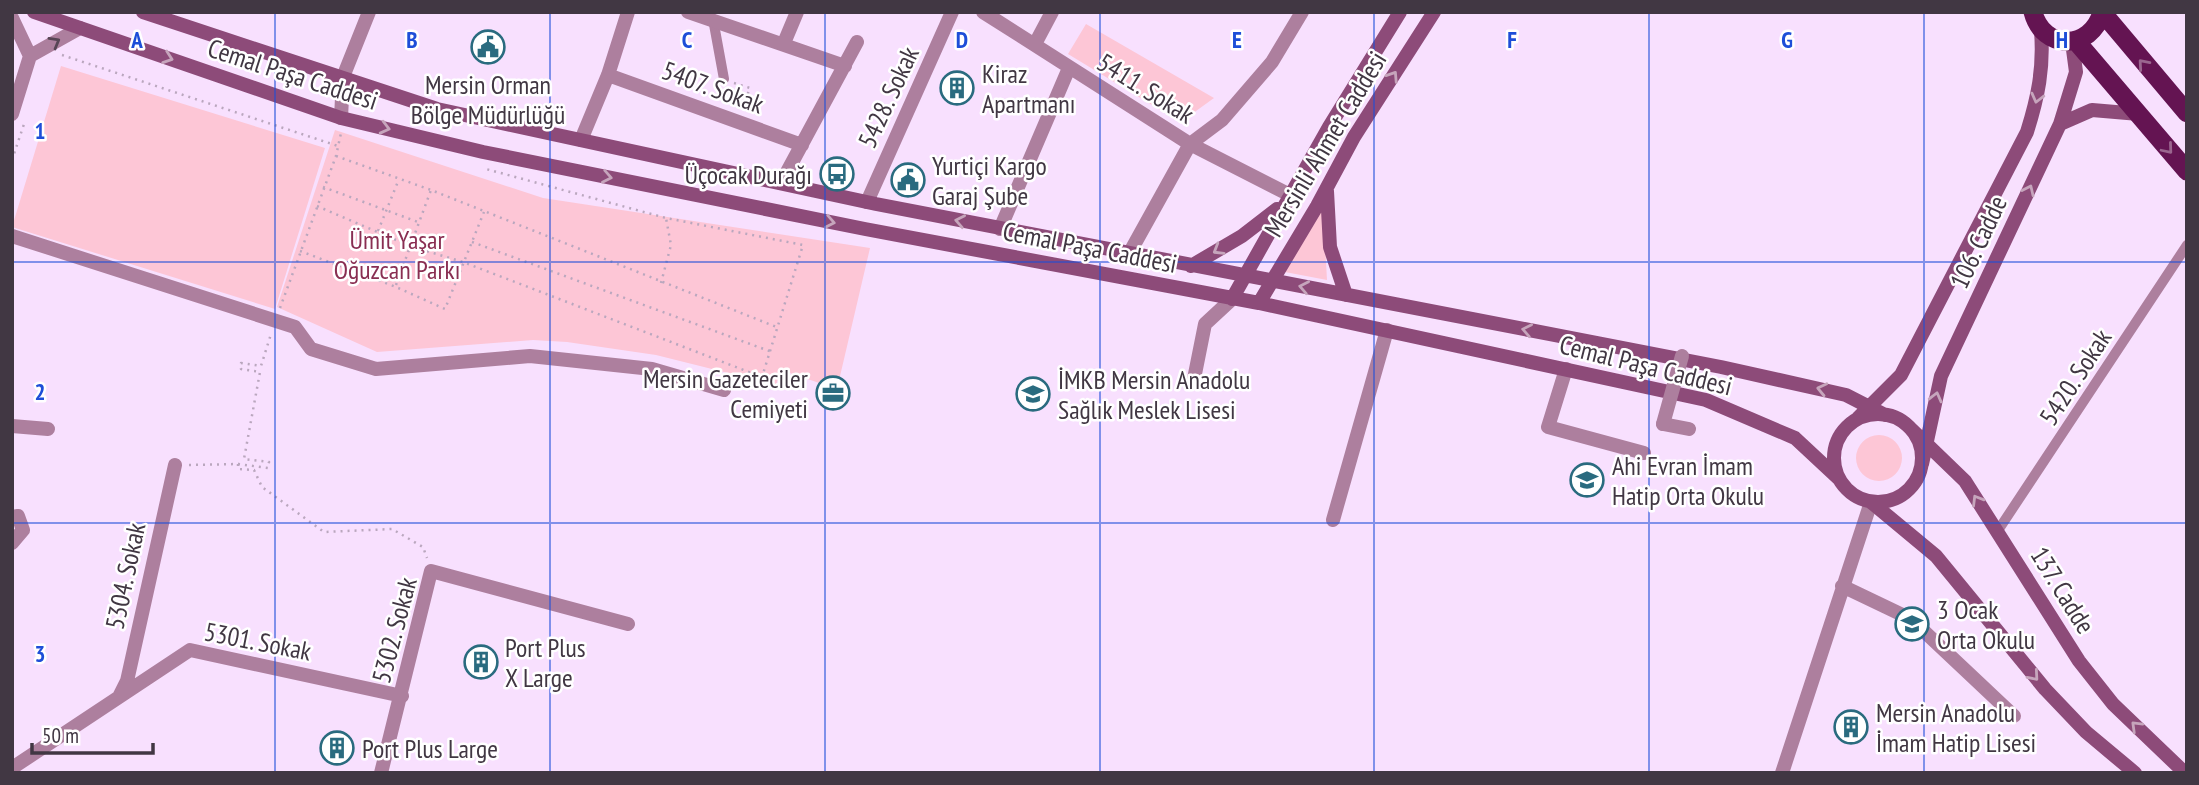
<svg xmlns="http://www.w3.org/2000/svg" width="2199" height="785" font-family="'PT Sans Narrow',sans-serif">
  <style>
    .green { fill: #fdc6d6 }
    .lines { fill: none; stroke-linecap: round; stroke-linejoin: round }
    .path { stroke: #baa7be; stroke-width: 2.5; stroke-dasharray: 2 5; stroke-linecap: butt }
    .service { stroke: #ad7f9e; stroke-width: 10 }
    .pedestrian { stroke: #ad7f9e; stroke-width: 14 }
    .minor { stroke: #ad7f9e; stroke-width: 14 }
    .tertiary { stroke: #ad7f9e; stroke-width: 14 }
    .secondary { stroke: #8d4b79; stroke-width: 14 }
    .trunk { stroke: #641452; stroke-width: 19 }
    .pedestrian-bridge { stroke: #ad7f9e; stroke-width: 14 }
    .oneway { stroke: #574555 }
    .oneway2 { stroke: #c6a5bc }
    .oneway3 { stroke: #9a668f }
    .grid { fill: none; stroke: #1d4ed8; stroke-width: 2; stroke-opacity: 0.55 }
    .labels { text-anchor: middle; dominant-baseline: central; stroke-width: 5; stroke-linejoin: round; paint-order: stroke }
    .poi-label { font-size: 26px; fill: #413743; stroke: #fff; text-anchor: start }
    .street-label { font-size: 26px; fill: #413743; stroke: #fff }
    .park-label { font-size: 26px; fill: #892e52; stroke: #fff }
    .grid-label { font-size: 23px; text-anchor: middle; font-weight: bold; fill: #1d4ed8; stroke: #fff; stroke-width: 5; stroke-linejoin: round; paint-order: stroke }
  </style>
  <rect width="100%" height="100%" fill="#f8e0fe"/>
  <path class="green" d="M 1086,24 L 1214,98 L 1185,119 L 1175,119 L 1068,54 Z
    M 61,66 L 325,148 L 275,309 L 12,227 Z
    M 335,130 L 543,198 L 870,248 L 837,389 L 781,370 L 776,385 L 656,355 L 567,342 L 533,340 L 377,352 L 277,307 Z
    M 1323,207 L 1327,280 L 1285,272 Z
    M1856 458a23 23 0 1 1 46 0a23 23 0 1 1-46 0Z"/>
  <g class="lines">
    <path class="path" d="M 62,55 L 338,146
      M 734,83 L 750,88 L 742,109
      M 336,156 L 431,190 L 779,328
      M 12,160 L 24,124
      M 323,187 L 418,222
      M 317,206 L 410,246 L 463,262 L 762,377 L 803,245 L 666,218 L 486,169
      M 378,231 L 399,179
      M 472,242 L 772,352
      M 300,251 L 396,287 L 445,309 L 484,212
      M 661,283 L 671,245 L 666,218
      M 396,285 L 431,190
      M 280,308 L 336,156 L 341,133
      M 238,464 L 268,468 L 269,462 L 244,459 L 260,372 L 241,369 L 241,363 L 261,366 L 271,334
      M 189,465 L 238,464 L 238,469 L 254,470 L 262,487 L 324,532 L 392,529 L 423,547 L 427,558"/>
    <path class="service" d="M 713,19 L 724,79
      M 1997,532 L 2187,245"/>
    <path class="pedestrian" d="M 1663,424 L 1689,429"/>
    <path class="minor" d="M 688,12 L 845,66
      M 983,12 L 1190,144 L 1290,195
      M 12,18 L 30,56 L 12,114
      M 784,43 L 797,12
      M 1035,44 L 1052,12
      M 30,56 L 80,28
      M 608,75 L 802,145
      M 581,140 L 608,75 L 628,12
      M 781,183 L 857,42
      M 867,202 L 952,12
      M 1000,229 L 1069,68
      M 12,236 L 295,327 L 311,349 L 376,369 L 530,356 L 652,369 L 724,390
      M 1129,254 L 1190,144 L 1222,120 L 1272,62 L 1302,12
      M 1566,369 L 1548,427 L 1644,453
      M 1194,379 L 1205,324 L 1232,299
      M 12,426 L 48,429
      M 12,517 L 18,516 L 23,530 L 12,543
      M 1333,520 L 1387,330
      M 1842,586 L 1911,619 L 2014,716
      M 120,695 L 127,681 L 175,465
      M 12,768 L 190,650 L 402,696
      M 381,773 L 431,571 L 628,624
      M 1782,773 L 1871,502"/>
    <path class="tertiary" d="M 341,118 L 343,77 L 369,12"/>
    <path class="secondary" d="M 34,12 L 341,118 L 483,152 L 865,229 L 1259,303 L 1706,400 L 1795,438 L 1839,479
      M 143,12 L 437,109 L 876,204 L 1721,367 L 1846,395 L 1885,415
      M 2060,124 L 2092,110 L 2139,114
      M 1327,191 L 1330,247 L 1346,295
      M 1191,266 L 1242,236 L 1277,209
      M 1232,299 L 1329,127 L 1400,12
      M 1259,303 L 1317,206 L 1354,137 L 1434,12
      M1834 458a44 44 0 1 1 88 0a44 44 0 1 1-88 0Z
      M 1858,418 L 1901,375 L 2027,132 C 2038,97 2044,68 2041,31
      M 1908,426 L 1965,481 L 2079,661 L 2113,704 L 2185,773
      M 1922,464 L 1941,376 L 2060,124 L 2076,72 L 2072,42
      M 1871,502 L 1936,556 L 2045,689 L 2086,732 L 2135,773"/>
    <path class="trunk" d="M 2033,12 C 2043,51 2091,51 2102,12
      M 2102,12 L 2187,113
      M 2076,41 L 2187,171"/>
    <path class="pedestrian-bridge" d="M 1663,424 L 1682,356"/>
  </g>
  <defs><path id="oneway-chevron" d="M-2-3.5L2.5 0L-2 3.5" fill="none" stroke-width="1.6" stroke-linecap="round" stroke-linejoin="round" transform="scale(1.75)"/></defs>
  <use class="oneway" href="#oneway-chevron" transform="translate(55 42) rotate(-30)"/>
  <g class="oneway2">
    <use href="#oneway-chevron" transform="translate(168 58) rotate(19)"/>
    <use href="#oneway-chevron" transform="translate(1393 76) rotate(-57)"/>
    <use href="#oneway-chevron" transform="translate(2037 98) rotate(104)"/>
    <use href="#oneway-chevron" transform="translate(385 128) rotate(14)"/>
    <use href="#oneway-chevron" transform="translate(607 177) rotate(11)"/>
    <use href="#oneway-chevron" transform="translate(2029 190) rotate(-65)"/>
    <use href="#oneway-chevron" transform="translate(960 221) rotate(-169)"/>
    <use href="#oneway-chevron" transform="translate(830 222) rotate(11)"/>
    <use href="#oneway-chevron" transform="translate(1218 250) rotate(149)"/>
    <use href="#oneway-chevron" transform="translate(1304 287) rotate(-169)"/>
    <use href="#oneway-chevron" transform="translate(1527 330) rotate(-169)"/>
    <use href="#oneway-chevron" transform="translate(1822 389) rotate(-167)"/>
    <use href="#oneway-chevron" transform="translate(1936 397) rotate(-76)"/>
    <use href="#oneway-chevron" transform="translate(1977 500) rotate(-121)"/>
    <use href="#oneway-chevron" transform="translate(2034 676) rotate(49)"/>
    <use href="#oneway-chevron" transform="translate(2136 726) rotate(-136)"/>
  </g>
  <g class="oneway3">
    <use href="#oneway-chevron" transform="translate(2143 64) rotate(-131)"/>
    <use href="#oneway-chevron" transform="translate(2168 149) rotate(50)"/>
  </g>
  <path class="grid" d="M 275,12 L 275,773M 550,12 L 550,773M 825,12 L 825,773M 1100,12 L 1100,773M 1374,12 L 1374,773M 1649,12 L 1649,773M 1924,12 L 1924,773M 12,262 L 2187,262M 12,523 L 2187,523"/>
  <defs>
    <symbol id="civic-ring" viewBox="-11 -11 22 22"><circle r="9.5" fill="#fff" stroke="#2a6b7f" stroke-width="1.5"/><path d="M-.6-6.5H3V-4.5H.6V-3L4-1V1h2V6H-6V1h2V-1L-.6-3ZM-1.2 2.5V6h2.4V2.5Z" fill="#2a6b7f"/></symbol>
    <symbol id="building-ring" viewBox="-11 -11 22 22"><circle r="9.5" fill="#fff" stroke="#2a6b7f" stroke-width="1.5"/><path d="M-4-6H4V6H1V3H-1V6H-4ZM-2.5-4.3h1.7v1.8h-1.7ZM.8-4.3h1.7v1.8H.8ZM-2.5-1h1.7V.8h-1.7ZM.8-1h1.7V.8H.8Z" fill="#2a6b7f"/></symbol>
    <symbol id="bus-ring" viewBox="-11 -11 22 22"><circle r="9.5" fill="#fff" stroke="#2a6b7f" stroke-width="1.5"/><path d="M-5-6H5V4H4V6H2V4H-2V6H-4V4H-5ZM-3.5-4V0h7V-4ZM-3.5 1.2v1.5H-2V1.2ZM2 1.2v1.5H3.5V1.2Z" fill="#2a6b7f"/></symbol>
    <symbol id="office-ring" viewBox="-11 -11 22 22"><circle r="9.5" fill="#fff" stroke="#2a6b7f" stroke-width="1.5"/><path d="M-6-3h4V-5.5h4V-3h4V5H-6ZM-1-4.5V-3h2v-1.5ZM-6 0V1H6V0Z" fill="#2a6b7f"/></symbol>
    <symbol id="school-ring" viewBox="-11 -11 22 22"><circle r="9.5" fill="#fff" stroke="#2a6b7f" stroke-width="1.5"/><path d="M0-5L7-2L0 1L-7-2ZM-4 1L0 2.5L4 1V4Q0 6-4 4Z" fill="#2a6b7f"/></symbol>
  </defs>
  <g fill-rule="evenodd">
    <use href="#civic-ring" x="469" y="28" width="38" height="38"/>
    <use href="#building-ring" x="938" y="69" width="38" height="38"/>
    <use href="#bus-ring" x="818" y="155" width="38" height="38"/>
    <use href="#civic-ring" x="889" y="161" width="38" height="38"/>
    <use href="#office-ring" x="814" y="374" width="38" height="38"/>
    <use href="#school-ring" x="1014" y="375" width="38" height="38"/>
    <use href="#school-ring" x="1568" y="461" width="38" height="38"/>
    <use href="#school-ring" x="1893" y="605" width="38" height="38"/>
    <use href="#building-ring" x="462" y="643" width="38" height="38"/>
    <use href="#building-ring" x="1832" y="708" width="38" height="38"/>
    <use href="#building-ring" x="318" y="729" width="38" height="38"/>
  </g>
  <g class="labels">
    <g class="poi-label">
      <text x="982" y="73">Kiraz<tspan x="982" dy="30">Apartmanı</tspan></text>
      <text x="488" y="84" text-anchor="middle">Mersin Orman<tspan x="488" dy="30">Bölge Müdürlüğü</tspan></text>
      <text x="932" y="165">Yurtiçi Kargo<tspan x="932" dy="30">Garaj Şube</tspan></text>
      <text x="812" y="174" text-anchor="end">Üçocak Durağı</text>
      <text x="808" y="378" text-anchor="end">Mersin Gazeteciler<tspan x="808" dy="30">Cemiyeti</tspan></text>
      <text x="1058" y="379">İMKB Mersin Anadolu<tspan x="1058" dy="30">Sağlık Meslek Lisesi</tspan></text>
      <text x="1612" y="465">Ahi Evran İmam<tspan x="1612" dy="30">Hatip Orta Okulu</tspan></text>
      <text x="1937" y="609">3 Ocak<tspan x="1937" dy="30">Orta Okulu</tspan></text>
      <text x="505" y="647">Port Plus<tspan x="505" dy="30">X Large</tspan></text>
      <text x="1876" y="712">Mersin Anadolu<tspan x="1876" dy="30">İmam Hatip Lisesi</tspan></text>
      <text x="362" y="748">Port Plus Large</text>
    </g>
    <g class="street-label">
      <text transform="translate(293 74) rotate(18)">Cemal Paşa Caddesi</text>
      <text transform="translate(713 87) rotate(20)">5407. Sokak</text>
      <text transform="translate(1146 88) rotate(32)">5411. Sokak</text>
      <text transform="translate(888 97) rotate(-65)">5428. Sokak</text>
      <text transform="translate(1325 144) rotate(-59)">Mersinli Ahmet Caddesi</text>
      <text transform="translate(1978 242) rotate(-65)">106. Cadde</text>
      <text transform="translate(1090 247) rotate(11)">Cemal Paşa Caddesi</text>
      <text transform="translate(1646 365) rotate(14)">Cemal Paşa Caddesi</text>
      <text transform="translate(2075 377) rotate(-57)">5420. Sokak</text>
      <text transform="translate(125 576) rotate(-78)">5304. Sokak</text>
      <text transform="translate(2063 590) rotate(58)">137. Cadde</text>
      <text transform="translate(394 630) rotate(-75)">5302. Sokak</text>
      <text transform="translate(258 641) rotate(11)">5301. Sokak</text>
    </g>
    <g class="park-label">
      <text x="397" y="239">Ümit Yaşar<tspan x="397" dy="30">Oğuzcan Parkı</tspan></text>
    </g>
  </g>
  <g class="grid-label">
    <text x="137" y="48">A</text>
    <text x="412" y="48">B</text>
    <text x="687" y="48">C</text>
    <text x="962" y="48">D</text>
    <text x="1237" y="48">E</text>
    <text x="1512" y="48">F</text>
    <text x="1787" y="48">G</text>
    <text x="2062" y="48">H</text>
    <text x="40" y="139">1</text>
    <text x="40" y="400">2</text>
    <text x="40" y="662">3</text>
  </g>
  <rect width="2199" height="785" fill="none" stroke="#413743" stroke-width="28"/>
  <path d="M32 743v10h121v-10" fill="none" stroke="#413743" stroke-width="3.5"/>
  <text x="42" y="743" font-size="21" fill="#413743" stroke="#ffffff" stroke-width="5" paint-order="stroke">50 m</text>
</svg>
